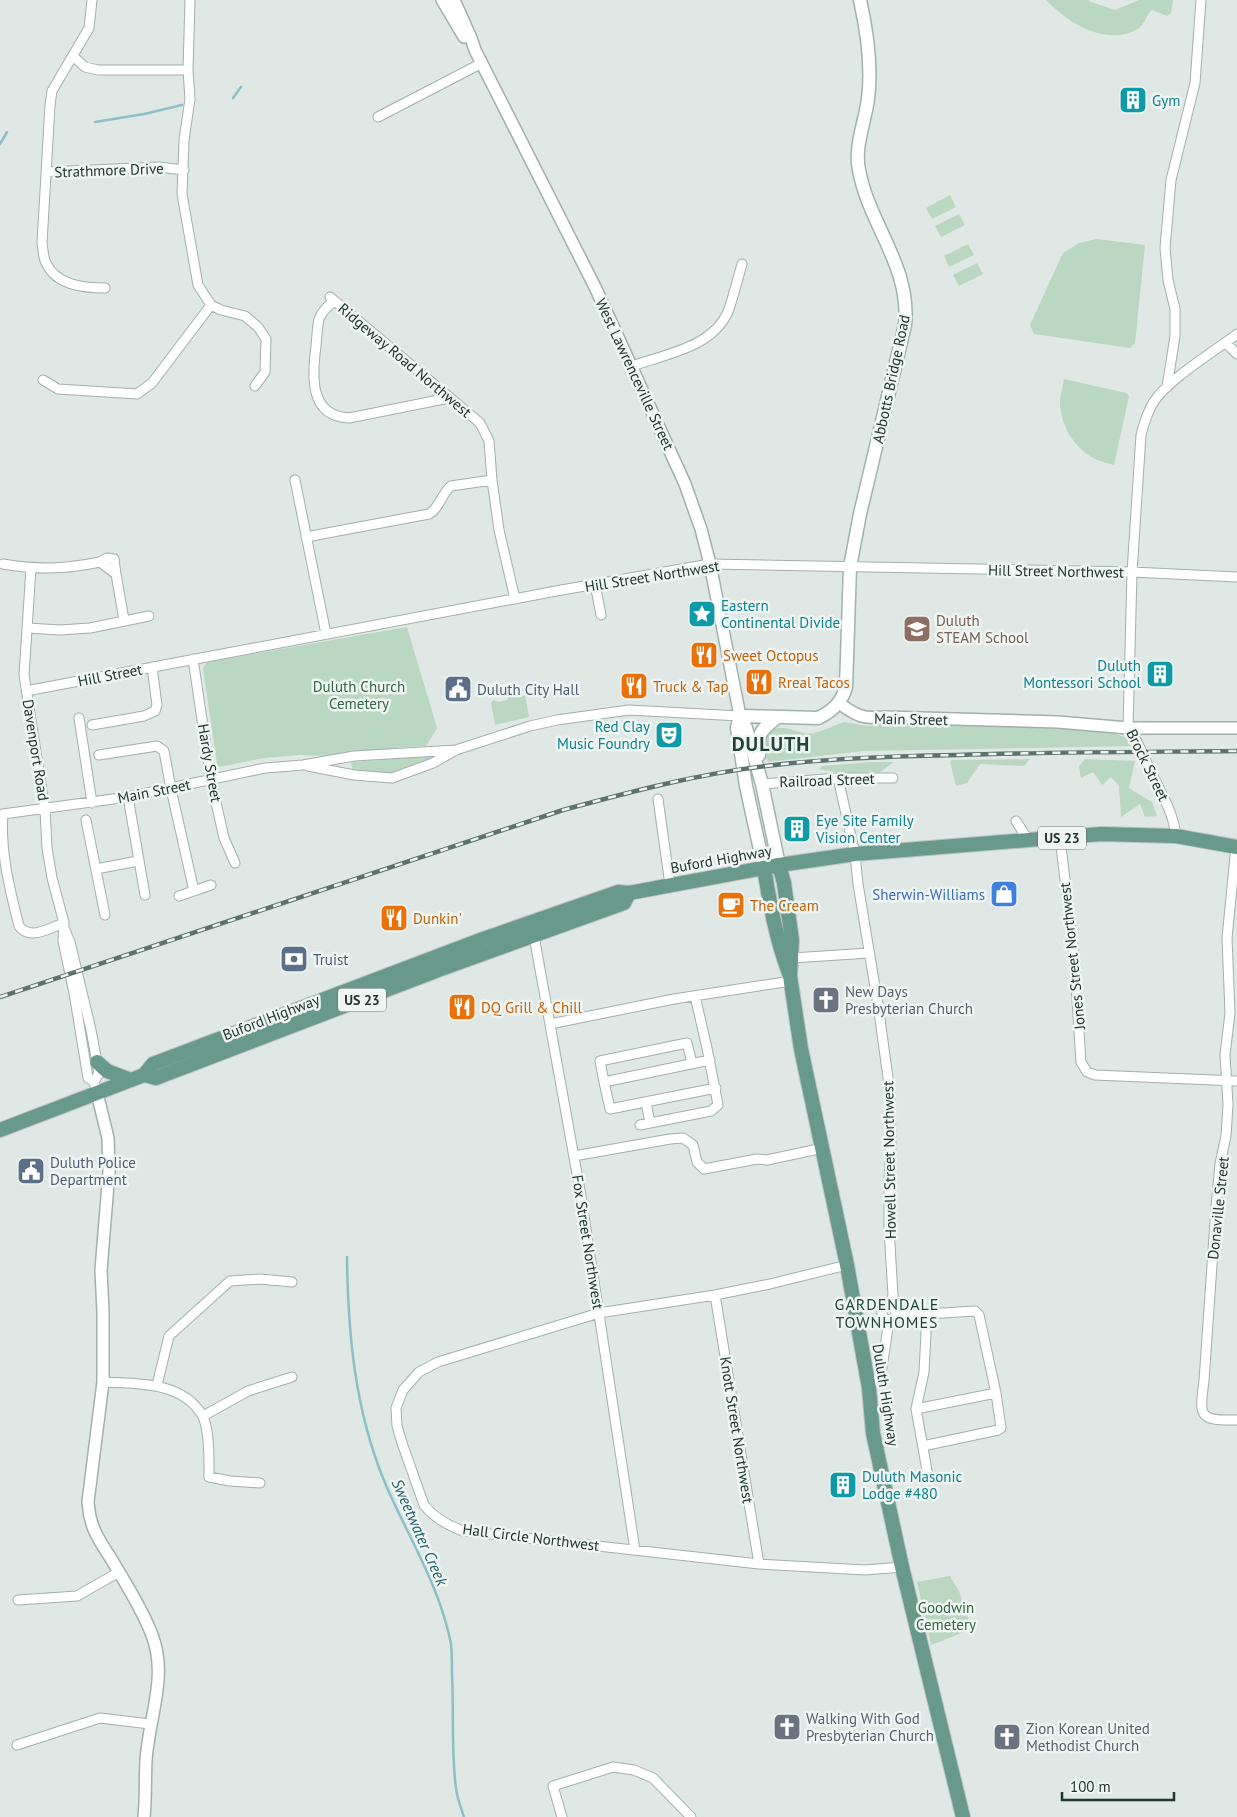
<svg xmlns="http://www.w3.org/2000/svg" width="1237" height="1817" font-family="'PT Sans',sans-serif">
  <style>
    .green { fill: #bad7c1 }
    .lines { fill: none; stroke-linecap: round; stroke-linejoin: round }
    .stream { stroke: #8cc0c8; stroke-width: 2.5 }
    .minor-casing { stroke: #a3afaa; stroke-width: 11 }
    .tertiary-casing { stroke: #a3afaa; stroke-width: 14 }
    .secondary-casing { stroke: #9fb3ab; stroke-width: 15 }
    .primary-casing { stroke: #bdc3c1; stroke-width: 16 }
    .minor { stroke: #fff; stroke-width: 9 }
    .tertiary { stroke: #fff; stroke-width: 11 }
    .secondary { stroke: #fff; stroke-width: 12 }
    .primary { stroke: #68998b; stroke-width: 14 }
    .rail-casing { stroke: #5c726c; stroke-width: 4.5 }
    .rail { stroke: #eff5f2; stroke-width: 2.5; stroke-dasharray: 8; stroke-linecap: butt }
    .labels { text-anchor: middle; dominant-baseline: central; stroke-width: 5; stroke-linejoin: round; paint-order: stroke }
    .shield { fill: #eff5f2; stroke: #606f6a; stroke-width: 1 }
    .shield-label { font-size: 14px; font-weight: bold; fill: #223630 }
    .culture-label { font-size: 15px; fill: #0d838f; stroke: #eff5f2; text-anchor: start }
    .street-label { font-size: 15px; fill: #223630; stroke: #eff5f2 }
    .education-label { font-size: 15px; fill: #785e54; stroke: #eff5f2; text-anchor: start }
    .food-label { font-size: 15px; fill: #c56008; stroke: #eff5f2; text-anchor: start }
    .park-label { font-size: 15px; fill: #316845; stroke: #eff5f2 }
    .service-label { font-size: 15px; fill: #4e5e75; stroke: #eff5f2; text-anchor: start }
    .shop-label { font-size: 15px; fill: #366cbe; stroke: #eff5f2; text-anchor: end }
    .worship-label { font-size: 15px; fill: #5b616d; stroke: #eff5f2; text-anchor: start }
    .neighbourhood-label { font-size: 16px; letter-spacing: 1px; fill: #20463c; stroke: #eff5f2 }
    .water-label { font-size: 16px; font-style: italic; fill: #23616b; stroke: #eff5f2 }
    .district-label { font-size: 20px; font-weight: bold; letter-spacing: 1px; fill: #20463c; stroke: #eff5f2 }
  </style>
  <rect width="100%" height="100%" fill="#dfe8e4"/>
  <path class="green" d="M 1046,0 L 1088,0 L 1091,2 L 1115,10 L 1139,0 L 1173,0 L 1171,13 L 1167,16 L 1152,10 C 1146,15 1145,24 1139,28 C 1108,48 1068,23 1046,0 Z
    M 950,195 L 956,207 L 932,219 L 926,208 Z
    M 959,214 L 965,225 L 941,237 L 935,226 Z
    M 1097,239 L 1145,245 L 1135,343 L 1130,348 L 1034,334 L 1030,325 L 1063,253 L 1079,243 Z
    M 968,244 L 974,255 L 949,267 L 944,256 Z
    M 977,263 L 983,274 L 959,286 L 953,275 Z
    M 1064,379 L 1126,393 L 1129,396 L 1114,465 C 1108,463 1101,462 1095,459 C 1075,449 1060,425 1060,402 C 1060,395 1063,387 1064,379 Z
    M 407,627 L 437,728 L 426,746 L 404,747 L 331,756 L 299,755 L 264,758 L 219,767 L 217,764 L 203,668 L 207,662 Z
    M 513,691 L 519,694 L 521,697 L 525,695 L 529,717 L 495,725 L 491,703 L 493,700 L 499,702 L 508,700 L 507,696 Z
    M 844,722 L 867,726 L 895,723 L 1024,726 L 1084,730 L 1113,733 L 1127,738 L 1135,746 L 863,751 L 768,762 C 764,755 762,743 766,736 C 779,717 799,737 814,733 C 824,731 834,725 844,722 Z
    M 431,756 L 433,759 L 393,774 L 353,771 L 351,763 L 354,762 Z
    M 1030,759 L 1024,766 L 980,764 L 967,783 L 956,786 L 950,762 L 952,760 Z
    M 1085,759 L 1135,761 L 1129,788 L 1152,802 L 1157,816 L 1145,817 L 1140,804 L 1121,817 L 1119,786 L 1111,777 L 1102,785 L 1093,772 L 1081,778 L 1079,766 Z
    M 872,762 L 894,762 L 880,772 L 841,773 L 819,769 L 822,766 Z
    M 950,1576 L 959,1591 L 972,1629 L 931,1645 L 917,1582 Z"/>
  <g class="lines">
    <path class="stream" d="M 233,98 L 241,87
      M 95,122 L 144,114 L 182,105
      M 0,144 L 7,132
      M 347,1257 C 348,1335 355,1411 385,1483 C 408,1537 440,1586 451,1644 C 452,1654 452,1664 452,1674 C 454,1712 451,1751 456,1788 C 457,1798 461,1808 464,1817"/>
    <defs>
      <path id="minor" d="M 92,0 L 89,28 L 52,91 L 50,105 L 42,243 C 43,249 43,257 46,263 C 56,285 83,288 105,288
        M 190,0 L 188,70 L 190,99 L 184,140 L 182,194 L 198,285 L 211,305 L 221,310 L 245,316 L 258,327 L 266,339 L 265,372 L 255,386
        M 73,56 L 85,67 L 98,70 L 188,70
        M 378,117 L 482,63
        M 47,172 L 159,167 L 184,170
        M 330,297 L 480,423 L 489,441 L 492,480 L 499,530 L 515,599
        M 334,301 C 328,306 322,311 319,319 C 317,327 317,337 316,346 C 312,376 309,416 349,418 L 449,398
        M 1226,343 L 1237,354
        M 632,366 C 666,354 715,347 729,309 C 734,294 738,278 742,264
        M 43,380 L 58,389 L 137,394 L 152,383 L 211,305
        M 1167,387 L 1175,336 L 1175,309 L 1168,280 L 1165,248 L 1171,180 L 1195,83 L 1201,0
        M 295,480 L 326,634
        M 306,537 L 429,514 C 439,509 442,493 451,486 L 492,480
        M 100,562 L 107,558 L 114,559 L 116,574
        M 3,564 C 38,570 66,569 100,562 L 116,574 L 124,620
        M 31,568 L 24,675 L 45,810 L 47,848 L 52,878 L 64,923 L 63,941 L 74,993 L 88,1078 L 94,1082 L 97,1093
        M 595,584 L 601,615
        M 28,628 L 60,630 L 90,628 L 149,616
        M 193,659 L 211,780 L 224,838 L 235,863
        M 26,691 L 556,591 L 710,564 L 1132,572 L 1237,577
        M 79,718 L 92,803
        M 92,725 L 144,716 L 155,711 L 157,705 L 152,667
        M 99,755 L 157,746 L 164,751 L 171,789 L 194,891
        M 308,766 L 354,775 L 392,778 L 433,763 L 456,750 L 530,726 L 557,720 L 629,710 L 740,716
        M 838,778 L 855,854 L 858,884 L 878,1005 L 890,1092 L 891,1145 L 889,1180 L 889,1228 L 893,1295 L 890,1306
        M 762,784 L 838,778 L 893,778
        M 128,797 L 145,895
        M 658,799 L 670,885
        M 3,814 L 128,797 L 265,768 L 303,765 L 354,756 L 456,750
        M 3,814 C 0,852 10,890 19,926 C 30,941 49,928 64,923
        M 86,820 L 105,915
        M 1016,821 L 1028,840
        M 1176,836 C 1173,811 1161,793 1150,770 C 1143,755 1139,742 1128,728 L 1132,572 L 1141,435 C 1144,423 1147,413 1153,403 C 1167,380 1215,351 1237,334
        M 1060,838 L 1074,954 L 1081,1062 L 1087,1072 L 1095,1075 L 1237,1081
        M 1236,846 L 1227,938 L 1230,1013 L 1225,1055 L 1228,1105 L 1226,1136 L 1220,1164 L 1216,1207 L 1204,1381 C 1199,1417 1199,1421 1237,1420
        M 96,869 L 138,861
        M 179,896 L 211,885
        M 65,930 L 70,942 L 91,1030 L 99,1073 L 94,1082
        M 534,936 L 581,1196 L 635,1550
        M 792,958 L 869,953
        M 550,1024 L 674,999 L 791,981
        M 692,1063 L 687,1043 L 600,1061 L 604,1082 L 710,1060
        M 604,1082 L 610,1109 L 716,1088
        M 646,1102 L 650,1123
        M 640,1125 L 711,1111 L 718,1105 L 707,1048 L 695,996
        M 574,1156 L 670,1139 L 683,1138 L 693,1145 L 697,1162 L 704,1169 L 757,1159 L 767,1160 L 823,1148
        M 847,1265 L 770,1284 L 715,1295 L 599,1313 L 438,1362 L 419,1372 L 403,1390 L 396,1408 L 397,1426 L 402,1443 L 424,1505 C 434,1518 447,1525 463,1531 L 759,1564 L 865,1570 L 902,1567
        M 715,1295 L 759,1564
        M882 1313a7 7 0 1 1 14 0a7 7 0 1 1-14 0Z
        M 896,1313 L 927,1314 L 975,1311 L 979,1315 L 996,1393 L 1001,1428 L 998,1430 L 923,1446
        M 927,1314 L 924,1372 L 916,1409 L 928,1476
        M 103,1382 C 136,1384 182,1381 202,1415 C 210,1428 209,1462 209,1477 L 230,1481 L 260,1483
        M 157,1385 L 169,1336 L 230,1281 L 260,1279 L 292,1282
        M 869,1388 L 881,1375 L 889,1320
        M 916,1409 L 996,1393
        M 203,1416 L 248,1391 L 292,1377
        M 18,1600 L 77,1596 L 119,1572
        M 17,1745 L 100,1718 L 150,1724
        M 562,1817 L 553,1786 L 613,1767 L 634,1770 L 653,1778 L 691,1817"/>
      <path id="tertiary" d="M 442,0 L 464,37
        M 454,0 L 471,38 L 475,50 L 596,289 L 685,484 L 701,529 L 710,564 L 740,716
        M 839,703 C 856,716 863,719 885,717 L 1058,722 L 1128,728 L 1237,728
        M 97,1093 L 108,1138 L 109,1172 L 101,1270 L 103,1312 L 103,1382 L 88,1502 C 90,1532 102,1543 116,1567 C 129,1589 143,1611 152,1635 C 168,1676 149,1717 146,1760 C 145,1779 146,1798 144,1817"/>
      <path id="secondary" d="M 740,716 L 818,718 C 833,711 842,702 846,687 L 850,567 L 860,514 L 905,325 C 911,266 869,225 859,170 C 854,147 865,122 868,99 C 872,67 867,31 860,0
        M 740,716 L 737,728 L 746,786 L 764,868
        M 740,716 L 746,728 L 762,784 L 779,865
        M 759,755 C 758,733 759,732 776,718"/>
      <path id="primary" d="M 779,865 L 784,883 L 792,940 L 790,976 L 801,1049 L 847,1265 L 869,1388 L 873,1433 L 902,1567 L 963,1817
        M 764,868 C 770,904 776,939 789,973
        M 97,1062 L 107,1071 L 131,1080
        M 144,1075 L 153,1064 L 483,939 L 618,892 L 629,893 L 779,865 L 855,854 L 1101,834 L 1176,836 L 1237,847
        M 0,1130 L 144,1075 L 156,1078 L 441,969 L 624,903 L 629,893"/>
    </defs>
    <use href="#minor" class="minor-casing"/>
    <use href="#tertiary" class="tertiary-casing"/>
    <use href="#secondary" class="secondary-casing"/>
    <use href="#primary" class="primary-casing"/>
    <use href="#minor" class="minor"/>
    <use href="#tertiary" class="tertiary"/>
    <use href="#secondary" class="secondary"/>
    <use href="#primary" class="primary"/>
    <defs>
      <path id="rail" d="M 0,997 L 563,810 C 630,792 697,774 766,766 C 830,758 894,756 958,755 C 1051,752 1144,752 1237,751"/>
    </defs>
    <use href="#rail" class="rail-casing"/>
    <use href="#rail" class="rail"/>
  </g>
  <defs>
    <symbol id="building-square" viewBox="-11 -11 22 22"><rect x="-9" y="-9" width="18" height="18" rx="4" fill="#0f9aa8" stroke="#eff5f2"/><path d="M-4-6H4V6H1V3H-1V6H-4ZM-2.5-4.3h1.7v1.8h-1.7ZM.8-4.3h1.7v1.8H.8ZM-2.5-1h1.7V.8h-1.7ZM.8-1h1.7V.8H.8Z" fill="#fff"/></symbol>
    <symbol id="sight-square" viewBox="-11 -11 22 22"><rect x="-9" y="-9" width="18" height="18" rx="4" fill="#0f9aa8" stroke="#eff5f2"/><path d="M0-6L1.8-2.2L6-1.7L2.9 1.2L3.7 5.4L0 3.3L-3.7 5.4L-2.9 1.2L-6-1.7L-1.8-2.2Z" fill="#fff"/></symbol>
    <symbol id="school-square" viewBox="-11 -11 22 22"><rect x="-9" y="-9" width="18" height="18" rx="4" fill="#8d6e63" stroke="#eff5f2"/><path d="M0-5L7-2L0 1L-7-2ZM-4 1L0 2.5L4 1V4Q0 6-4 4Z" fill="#fff"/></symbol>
    <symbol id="restaurant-square" viewBox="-11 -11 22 22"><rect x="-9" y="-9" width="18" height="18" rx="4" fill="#e8710a" stroke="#eff5f2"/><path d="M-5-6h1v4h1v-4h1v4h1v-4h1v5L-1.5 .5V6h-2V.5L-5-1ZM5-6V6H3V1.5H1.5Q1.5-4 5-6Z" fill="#fff"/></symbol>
    <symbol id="civic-square" viewBox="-11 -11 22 22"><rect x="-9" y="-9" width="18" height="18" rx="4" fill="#5c6f8a" stroke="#eff5f2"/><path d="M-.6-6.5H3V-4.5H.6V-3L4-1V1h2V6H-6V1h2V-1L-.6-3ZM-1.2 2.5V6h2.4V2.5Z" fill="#fff"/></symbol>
    <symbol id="theatre-square" viewBox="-11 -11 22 22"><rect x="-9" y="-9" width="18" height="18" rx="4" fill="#0f9aa8" stroke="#eff5f2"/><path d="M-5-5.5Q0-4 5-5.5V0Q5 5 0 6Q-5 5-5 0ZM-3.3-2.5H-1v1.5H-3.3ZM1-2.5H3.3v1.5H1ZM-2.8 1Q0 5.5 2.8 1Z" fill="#fff"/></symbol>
    <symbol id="shop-square" viewBox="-11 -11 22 22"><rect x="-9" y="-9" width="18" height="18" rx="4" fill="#3f7fe0" stroke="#eff5f2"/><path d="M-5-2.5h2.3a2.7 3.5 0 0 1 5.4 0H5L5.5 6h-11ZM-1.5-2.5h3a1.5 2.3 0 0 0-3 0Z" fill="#fff"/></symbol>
    <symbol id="cafe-square" viewBox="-11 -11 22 22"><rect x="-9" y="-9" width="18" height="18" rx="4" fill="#e8710a" stroke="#eff5f2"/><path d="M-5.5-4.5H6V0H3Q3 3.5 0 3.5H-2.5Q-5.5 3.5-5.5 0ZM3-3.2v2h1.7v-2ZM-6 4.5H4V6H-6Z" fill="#fff"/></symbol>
    <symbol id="bank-square" viewBox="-11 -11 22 22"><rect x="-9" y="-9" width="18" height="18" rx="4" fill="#5c6f8a" stroke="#eff5f2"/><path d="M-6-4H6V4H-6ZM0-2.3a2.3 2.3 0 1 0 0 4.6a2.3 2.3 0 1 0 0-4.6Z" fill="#fff"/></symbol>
    <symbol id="church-square" viewBox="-11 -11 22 22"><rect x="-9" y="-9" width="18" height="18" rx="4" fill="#6b7280" stroke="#eff5f2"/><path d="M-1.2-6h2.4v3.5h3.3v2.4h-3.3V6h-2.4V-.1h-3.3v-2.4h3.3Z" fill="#fff"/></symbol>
  </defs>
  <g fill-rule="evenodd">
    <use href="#building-square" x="1117" y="84" width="32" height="32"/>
    <use href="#sight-square" x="686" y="598" width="32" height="32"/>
    <use href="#school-square" x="901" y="613" width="32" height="32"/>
    <use href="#restaurant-square" x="688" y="639" width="32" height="32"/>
    <use href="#building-square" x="1144" y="658" width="32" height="32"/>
    <use href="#restaurant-square" x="743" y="666" width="32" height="32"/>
    <use href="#restaurant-square" x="618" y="670" width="32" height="32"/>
    <use href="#civic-square" x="442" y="673" width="32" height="32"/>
    <use href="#theatre-square" x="653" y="719" width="32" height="32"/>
    <use href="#building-square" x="781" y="813" width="32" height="32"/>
    <use href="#shop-square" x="988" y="878" width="32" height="32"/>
    <use href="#cafe-square" x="715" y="889" width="32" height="32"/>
    <use href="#restaurant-square" x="378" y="902" width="32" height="32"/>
    <use href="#bank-square" x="278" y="943" width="32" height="32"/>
    <use href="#church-square" x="810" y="984" width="32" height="32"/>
    <use href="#restaurant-square" x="446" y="991" width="32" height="32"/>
    <use href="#civic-square" x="15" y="1155" width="32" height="32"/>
    <use href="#building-square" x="827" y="1469" width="32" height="32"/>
    <use href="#church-square" x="771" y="1711" width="32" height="32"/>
    <use href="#church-square" x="991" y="1721" width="32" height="32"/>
  </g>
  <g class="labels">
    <g class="shield">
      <rect x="1038" y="826.5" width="48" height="23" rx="4"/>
      <rect x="338" y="988.5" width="48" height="23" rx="4"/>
    </g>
    <g class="shield-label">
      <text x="1062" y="838">US 23</text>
      <text x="362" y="1000">US 23</text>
    </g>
    <g class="culture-label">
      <text x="1152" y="100">Gym</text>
      <text x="721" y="605">Eastern<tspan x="721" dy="17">Continental Divide</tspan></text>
      <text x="1141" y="665" text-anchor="end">Duluth<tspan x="1141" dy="17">Montessori School</tspan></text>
      <text x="650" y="726" text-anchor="end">Red Clay<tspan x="650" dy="17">Music Foundry</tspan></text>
      <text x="816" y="820">Eye Site Family<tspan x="816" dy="17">Vision Center</tspan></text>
      <text x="862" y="1476">Duluth Masonic<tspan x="862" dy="17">Lodge #480</tspan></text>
    </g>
    <g class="street-label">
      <text transform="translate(109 170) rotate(-2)">Strathmore Drive</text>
      <text transform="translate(405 360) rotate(40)">Ridgeway Road Northwest</text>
      <text transform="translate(635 374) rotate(65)">West Lawrenceville Street</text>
      <text transform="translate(891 379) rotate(-78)">Abbotts Bridge Road</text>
      <text transform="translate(1056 571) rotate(1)">Hill Street Northwest</text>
      <text transform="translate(652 576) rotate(-9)">Hill Street Northwest</text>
      <text transform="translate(110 675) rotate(-11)">Hill Street</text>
      <text transform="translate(911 719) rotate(1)">Main Street</text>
      <text transform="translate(36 750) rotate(81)">Davenport Road</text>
      <text transform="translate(210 763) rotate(80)">Hardy Street</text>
      <text transform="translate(1148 765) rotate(64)">Brock Street</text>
      <text transform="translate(827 780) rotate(-2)">Railroad Street</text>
      <text transform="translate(154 791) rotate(-11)">Main Street</text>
      <text transform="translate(721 859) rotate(-10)">Buford Highway</text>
      <text transform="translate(1072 956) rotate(-96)">Jones Street Northwest</text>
      <text transform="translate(271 1017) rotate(-21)">Buford Highway</text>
      <text transform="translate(889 1160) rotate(-91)">Howell Street Northwest</text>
      <text transform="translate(1218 1208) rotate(-84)">Donaville Street</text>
      <text transform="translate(588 1242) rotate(81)">Fox Street Northwest</text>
      <text transform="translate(886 1395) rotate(81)">Duluth Highway</text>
      <text transform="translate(737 1430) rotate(81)">Knott Street Northwest</text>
      <text transform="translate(531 1537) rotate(7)">Hall Circle Northwest</text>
    </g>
    <g class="education-label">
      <text x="936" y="620">Duluth<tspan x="936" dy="17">STEAM School</tspan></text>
    </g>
    <g class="food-label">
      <text x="723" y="655">Sweet Octopus</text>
      <text x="778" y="682">Rreal Tacos</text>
      <text x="653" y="686">Truck &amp; Tap</text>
      <text x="750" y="905">The Cream</text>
      <text x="413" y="918">Dunkin'</text>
      <text x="481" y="1007">DQ Grill &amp; Chill</text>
    </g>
    <g class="park-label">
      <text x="359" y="686">Duluth Church<tspan x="359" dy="17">Cemetery</tspan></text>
      <text x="946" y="1607">Goodwin<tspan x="946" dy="17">Cemetery</tspan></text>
    </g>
    <g class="service-label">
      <text x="477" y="689">Duluth City Hall</text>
      <text x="313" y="959">Truist</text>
      <text x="50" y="1162">Duluth Police<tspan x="50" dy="17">Department</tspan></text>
    </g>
    <g class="shop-label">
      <text x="985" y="894">Sherwin-Williams</text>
    </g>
    <g class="worship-label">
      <text x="845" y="991">New Days<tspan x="845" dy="17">Presbyterian Church</tspan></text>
      <text x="806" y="1718">Walking With God<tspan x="806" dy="17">Presbyterian Church</tspan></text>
      <text x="1026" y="1728">Zion Korean United<tspan x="1026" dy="17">Methodist Church</tspan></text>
    </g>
    <g class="neighbourhood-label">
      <text x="887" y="1304">GARDENDALE<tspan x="887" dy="18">TOWNHOMES</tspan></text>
    </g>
    <g class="water-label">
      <text transform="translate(420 1532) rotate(66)">Sweetwater Creek</text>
    </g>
    <g class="district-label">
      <text x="771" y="744">DULUTH</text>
    </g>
  </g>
  <path d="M1062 1792v8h112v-8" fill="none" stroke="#223630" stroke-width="2.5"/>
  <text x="1070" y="1792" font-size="15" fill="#223630" stroke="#eff5f2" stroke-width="4" paint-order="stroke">100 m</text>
</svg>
